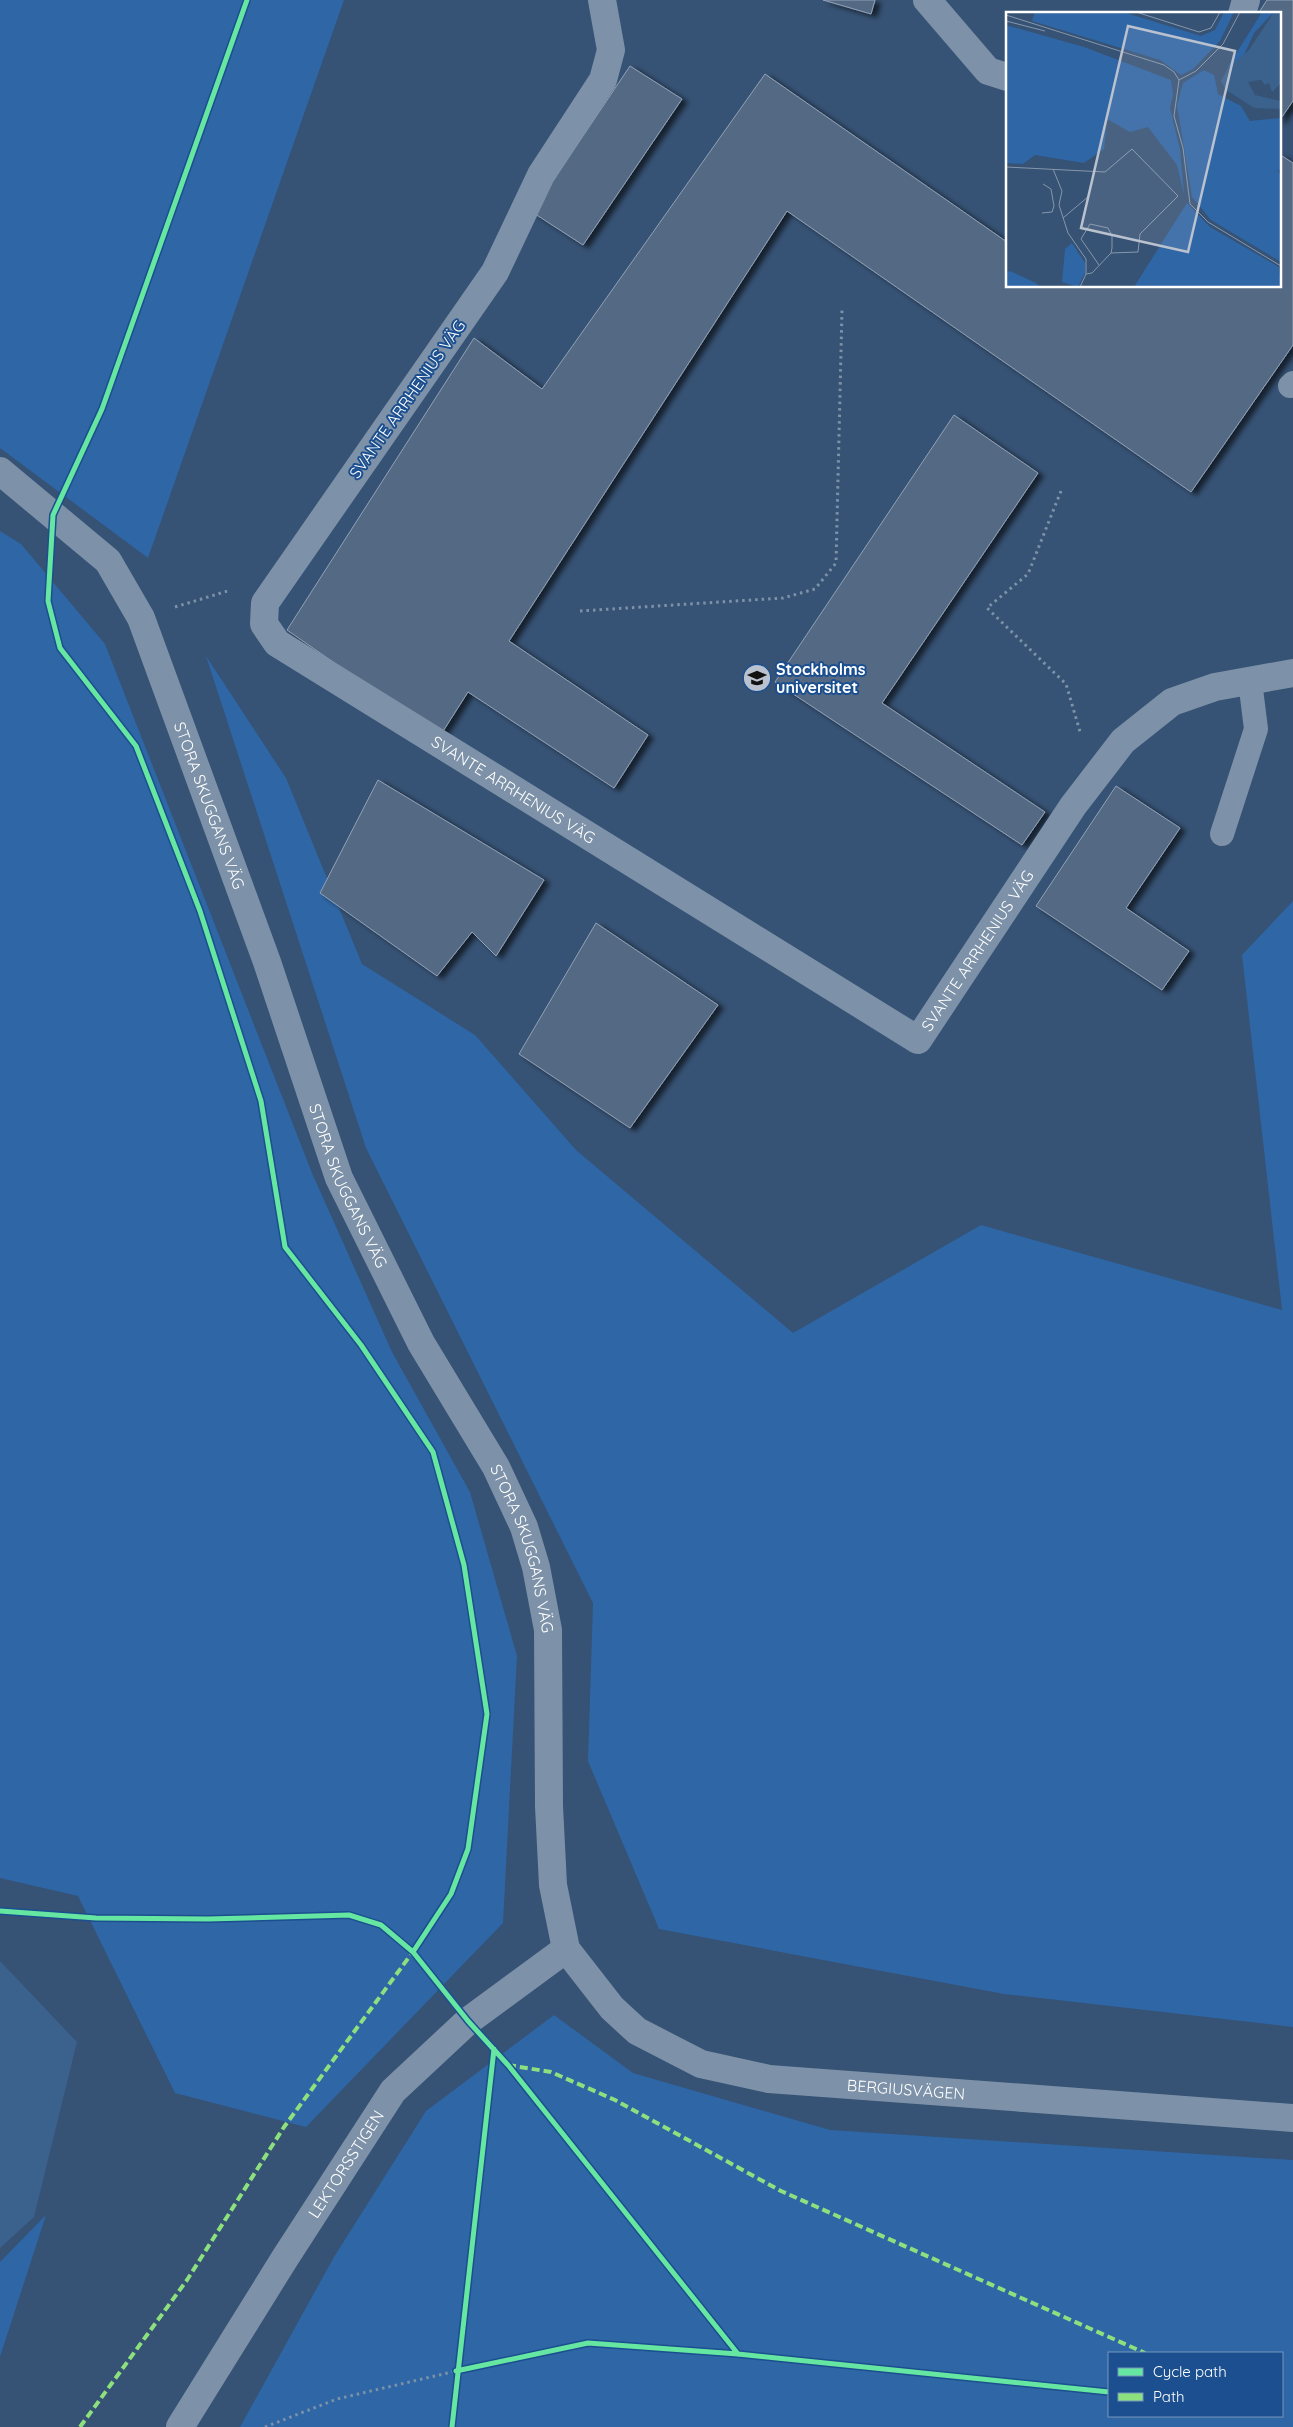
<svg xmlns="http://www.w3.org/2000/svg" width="1293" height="2427" font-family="Quicksand,sans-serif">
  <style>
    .green { fill: #2f66a5; fill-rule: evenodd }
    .water { fill: #3b618d }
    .building { fill: #526984; stroke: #92a2b6; filter: url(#shadow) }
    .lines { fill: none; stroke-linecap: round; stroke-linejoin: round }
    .path { stroke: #7d92a8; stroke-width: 3; stroke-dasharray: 2.5 4; stroke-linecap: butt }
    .service { stroke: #7d92a8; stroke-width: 24 }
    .minor { stroke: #7d92a8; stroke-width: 28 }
    .quiet { stroke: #8de07e; stroke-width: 4; stroke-dasharray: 8 4; stroke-linecap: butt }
    .cycleway-casing { stroke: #1b4f8f; stroke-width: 8 }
    .cycleway { stroke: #66e7a1; stroke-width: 5 }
    .labels { text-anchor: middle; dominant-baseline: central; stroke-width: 4; stroke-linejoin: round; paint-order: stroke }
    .street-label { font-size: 16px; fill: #fff; stroke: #1b4f8f }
    .poi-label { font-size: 16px; font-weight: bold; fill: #fff; stroke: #1b4f8f; text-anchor: start }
    .inset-road { fill: none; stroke: #8697ac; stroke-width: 1 }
    .view { fill: #b9c2ce; fill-opacity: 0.15; stroke: #b9c2ce; stroke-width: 2.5 }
    .inset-edge { fill: none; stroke: #fff; stroke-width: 2.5 }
  </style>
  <defs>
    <filter id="shadow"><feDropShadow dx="5.5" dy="3" stdDeviation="2.5" flood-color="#0009"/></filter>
  </defs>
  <rect width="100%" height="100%" fill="#365274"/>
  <path class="green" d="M 0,0 L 344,0 L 148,558 L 0,448 Z
    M 0,531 L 21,544 L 105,644 L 312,1173 L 392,1352 L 470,1492 L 517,1656 L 503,1923 L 306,2127 L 175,2093 L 78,1896 L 0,1878 Z
    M 206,656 L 286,778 L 362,964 L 475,1035 L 576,1150 L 793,1333 L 981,1225 L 1282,1310 L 1242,955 L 1293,901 L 1293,2027 L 1004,1994 L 659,1929 L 588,1761 L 593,1603 L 366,1148 Z
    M 554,2015 L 633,2073 L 830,2130 L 1293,2160 L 1293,2427 L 240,2427 L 334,2257 L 426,2111 ZM 1109,2353 L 1282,2353 L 1282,2416 L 1109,2416 Z
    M 46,2215 L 0,2357 L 0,2262 Z"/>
  <path class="water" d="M 0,1961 L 77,2042 L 34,2217 L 0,2248 Z"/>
  <path class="building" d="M 823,0 L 875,0 L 871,14 Z
    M 1267,0 L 1293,0 L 1293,101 L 1279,121 L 1279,14 L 1258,14 Z
    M 630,66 L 682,99 L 583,245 L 532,212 Z
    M 765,74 L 1007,242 L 1007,286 L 1279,286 L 1279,154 L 1293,163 L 1293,345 L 1191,492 L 787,211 L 509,641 L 648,735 L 614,788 L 468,692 L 440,736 L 287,630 L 474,338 L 542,389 Z
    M 954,415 L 1038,473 L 882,703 L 1045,812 L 1022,845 L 775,682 Z
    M 378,780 L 544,880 L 496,956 L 472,932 L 437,976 L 320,893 Z
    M 1116,786 L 1180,828 L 1126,908 L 1189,951 L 1162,990 L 1036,906 Z
    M 596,923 L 718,1005 L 630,1128 L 519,1054 Z"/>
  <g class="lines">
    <path class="path" d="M 1061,491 L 1028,574 L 987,608 L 1066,684 L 1081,735
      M 175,607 L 231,590
      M 580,611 L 783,598 L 815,589 L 836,563 L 842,310
      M 265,2427 L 337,2399 L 456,2371"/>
    <path class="service" d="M 1290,386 L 1293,383
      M 1222,834 L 1256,729 L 1250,681"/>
    <g class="minor">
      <path id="s1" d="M 602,0 L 611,50 L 603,80 L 541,175 L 495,272 L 265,603 L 264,624 L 277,643 L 918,1040 L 1073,806 L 1123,741 L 1172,702 L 1215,687 L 1293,673"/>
      <path d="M 927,0 L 988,71 L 1007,77"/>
      <path d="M 1242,14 L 1246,0"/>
      <path id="s2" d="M 0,471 L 108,561 L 141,618 L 267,962 L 339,1178 L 421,1343 L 496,1467 L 524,1527 L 536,1567 L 548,1630 L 549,1806 L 553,1885 L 566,1949 L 612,2008 L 637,2031 L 701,2064 L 769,2079 L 1293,2118"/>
      <path id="s3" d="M 180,2427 L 285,2258 L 393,2091 L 468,2021 L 566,1949"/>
    </g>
    <path class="quiet" d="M 508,2065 L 551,2072 L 615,2100 L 781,2191 L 1145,2353
      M 80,2427 L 187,2280 L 284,2127 L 415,1949"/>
    <defs>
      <path id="cycleway" d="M 247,0 L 102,409 L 53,515 L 48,601 L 60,648 L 136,746 L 200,911 L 261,1101 L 285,1247 L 361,1345 L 433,1452 L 464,1565 L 487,1714 L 468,1849 L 451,1894 L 413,1952
        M 0,1911 L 96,1918 L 208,1919 L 349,1915 L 381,1925 L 413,1952 L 468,2021 L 508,2065 L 738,2354
        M 456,2371 L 588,2343 L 738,2354 L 1109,2392
        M 452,2427 L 494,2049"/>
    </defs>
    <use href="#cycleway" class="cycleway-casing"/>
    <use href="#cycleway" class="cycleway"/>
  </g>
  <defs>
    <symbol id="university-disc" viewBox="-11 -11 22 22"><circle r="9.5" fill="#b9c2ce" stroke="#1b4f8f"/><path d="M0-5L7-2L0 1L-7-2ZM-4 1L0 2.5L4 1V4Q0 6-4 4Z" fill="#111"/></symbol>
  </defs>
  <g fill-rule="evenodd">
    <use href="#university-disc" x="741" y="662" width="32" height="32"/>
  </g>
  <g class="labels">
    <g class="street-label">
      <text transform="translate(407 399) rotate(-55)">SVANTE ARRHENIUS VÄG</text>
      <text stroke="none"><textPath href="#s1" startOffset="1028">SVANTE ARRHENIUS VÄG</textPath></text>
      <text stroke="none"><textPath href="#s2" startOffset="406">STORA SKUGGANS VÄG</textPath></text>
      <text stroke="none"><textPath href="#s1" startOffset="1611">SVANTE ARRHENIUS VÄG</textPath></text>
      <text stroke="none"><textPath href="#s2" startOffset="811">STORA SKUGGANS VÄG</textPath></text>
      <text stroke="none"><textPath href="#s2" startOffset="1216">STORA SKUGGANS VÄG</textPath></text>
      <text stroke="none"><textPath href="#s2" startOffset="2010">BERGIUSVÄGEN</textPath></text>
      <text stroke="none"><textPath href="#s3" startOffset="311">LEKTORSSTIGEN</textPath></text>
    </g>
    <g class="poi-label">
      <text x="776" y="669">Stockholms<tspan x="776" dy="18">universitet</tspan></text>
    </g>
  </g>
  <g transform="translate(1006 12)">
    <rect width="275" height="275" fill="#365274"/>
    <path d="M 29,0 L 117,0 L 195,24 L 209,18 L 218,0 L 228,0 L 214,29 L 187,57 L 175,63 L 154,48 L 26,9 ZM 256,0 L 268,0 L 248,21 L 237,45 L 221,56 ZM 0,13 L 78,35 L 165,68 L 167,83 L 164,96 L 174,138 L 178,182 L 171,153 L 142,115 L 124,120 L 101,107 L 98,137 L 78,151 L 29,143 L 17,152 L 0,151 ZM 198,58 L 208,63 L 212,82 L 235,94 L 244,109 L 275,106 L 275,157 L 272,159 L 275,163 L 275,250 L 205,208 L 186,185 L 171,93 L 177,71 ZM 181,191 L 204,215 L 273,255 L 275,275 L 128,275 ZM 66,231 L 79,251 L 79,261 L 72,275 L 56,270 L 59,237 ZM 4,259 L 30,271 L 34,275 L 0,275 L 0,260 Z" fill="#2f66a5"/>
    <path d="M 268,0 L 275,0 L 275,71 L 266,80 L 263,71 L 259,73 L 255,68 L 242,70 L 249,83 L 275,89 L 275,97 L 248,96 L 220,78 L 215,69 L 222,56 L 243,38 Z" fill="#3b618d"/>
    <path class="inset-road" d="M 130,0 L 193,20 L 205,16 L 214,0M 0,3 L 158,53 L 168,60 L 173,68 L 168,104 L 177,136 L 184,192 L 202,210 L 275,254M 0,9 L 39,19M 173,68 L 190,59 L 217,32 L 234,0M 0,155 L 99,160 L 126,137 L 172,184 L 134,222 L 132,240 L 105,241M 47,157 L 56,179 L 53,193 L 62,221 L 80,247 L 80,262 L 74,275M 36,201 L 46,200 L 48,194 L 45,177 L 37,172M 57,206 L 83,184M 80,262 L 86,261 L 105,241 L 106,236 L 106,224 L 102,216 L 84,212 L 75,227 L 93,253"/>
    <path class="view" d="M 122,14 L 229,39 L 182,240 L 75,216 Z"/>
    <rect width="275" height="275" class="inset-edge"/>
  </g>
  <rect x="1108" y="2352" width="175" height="65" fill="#1b4f8f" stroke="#7695bc"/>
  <rect x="1118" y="2368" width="25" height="8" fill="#66e7a1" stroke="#7695bc"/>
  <text x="1153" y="2377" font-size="15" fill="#ffffff">Cycle path</text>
  <rect x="1118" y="2393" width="25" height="8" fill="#8de07e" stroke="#7695bc"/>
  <text x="1153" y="2402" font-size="15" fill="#ffffff">Path</text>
</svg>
